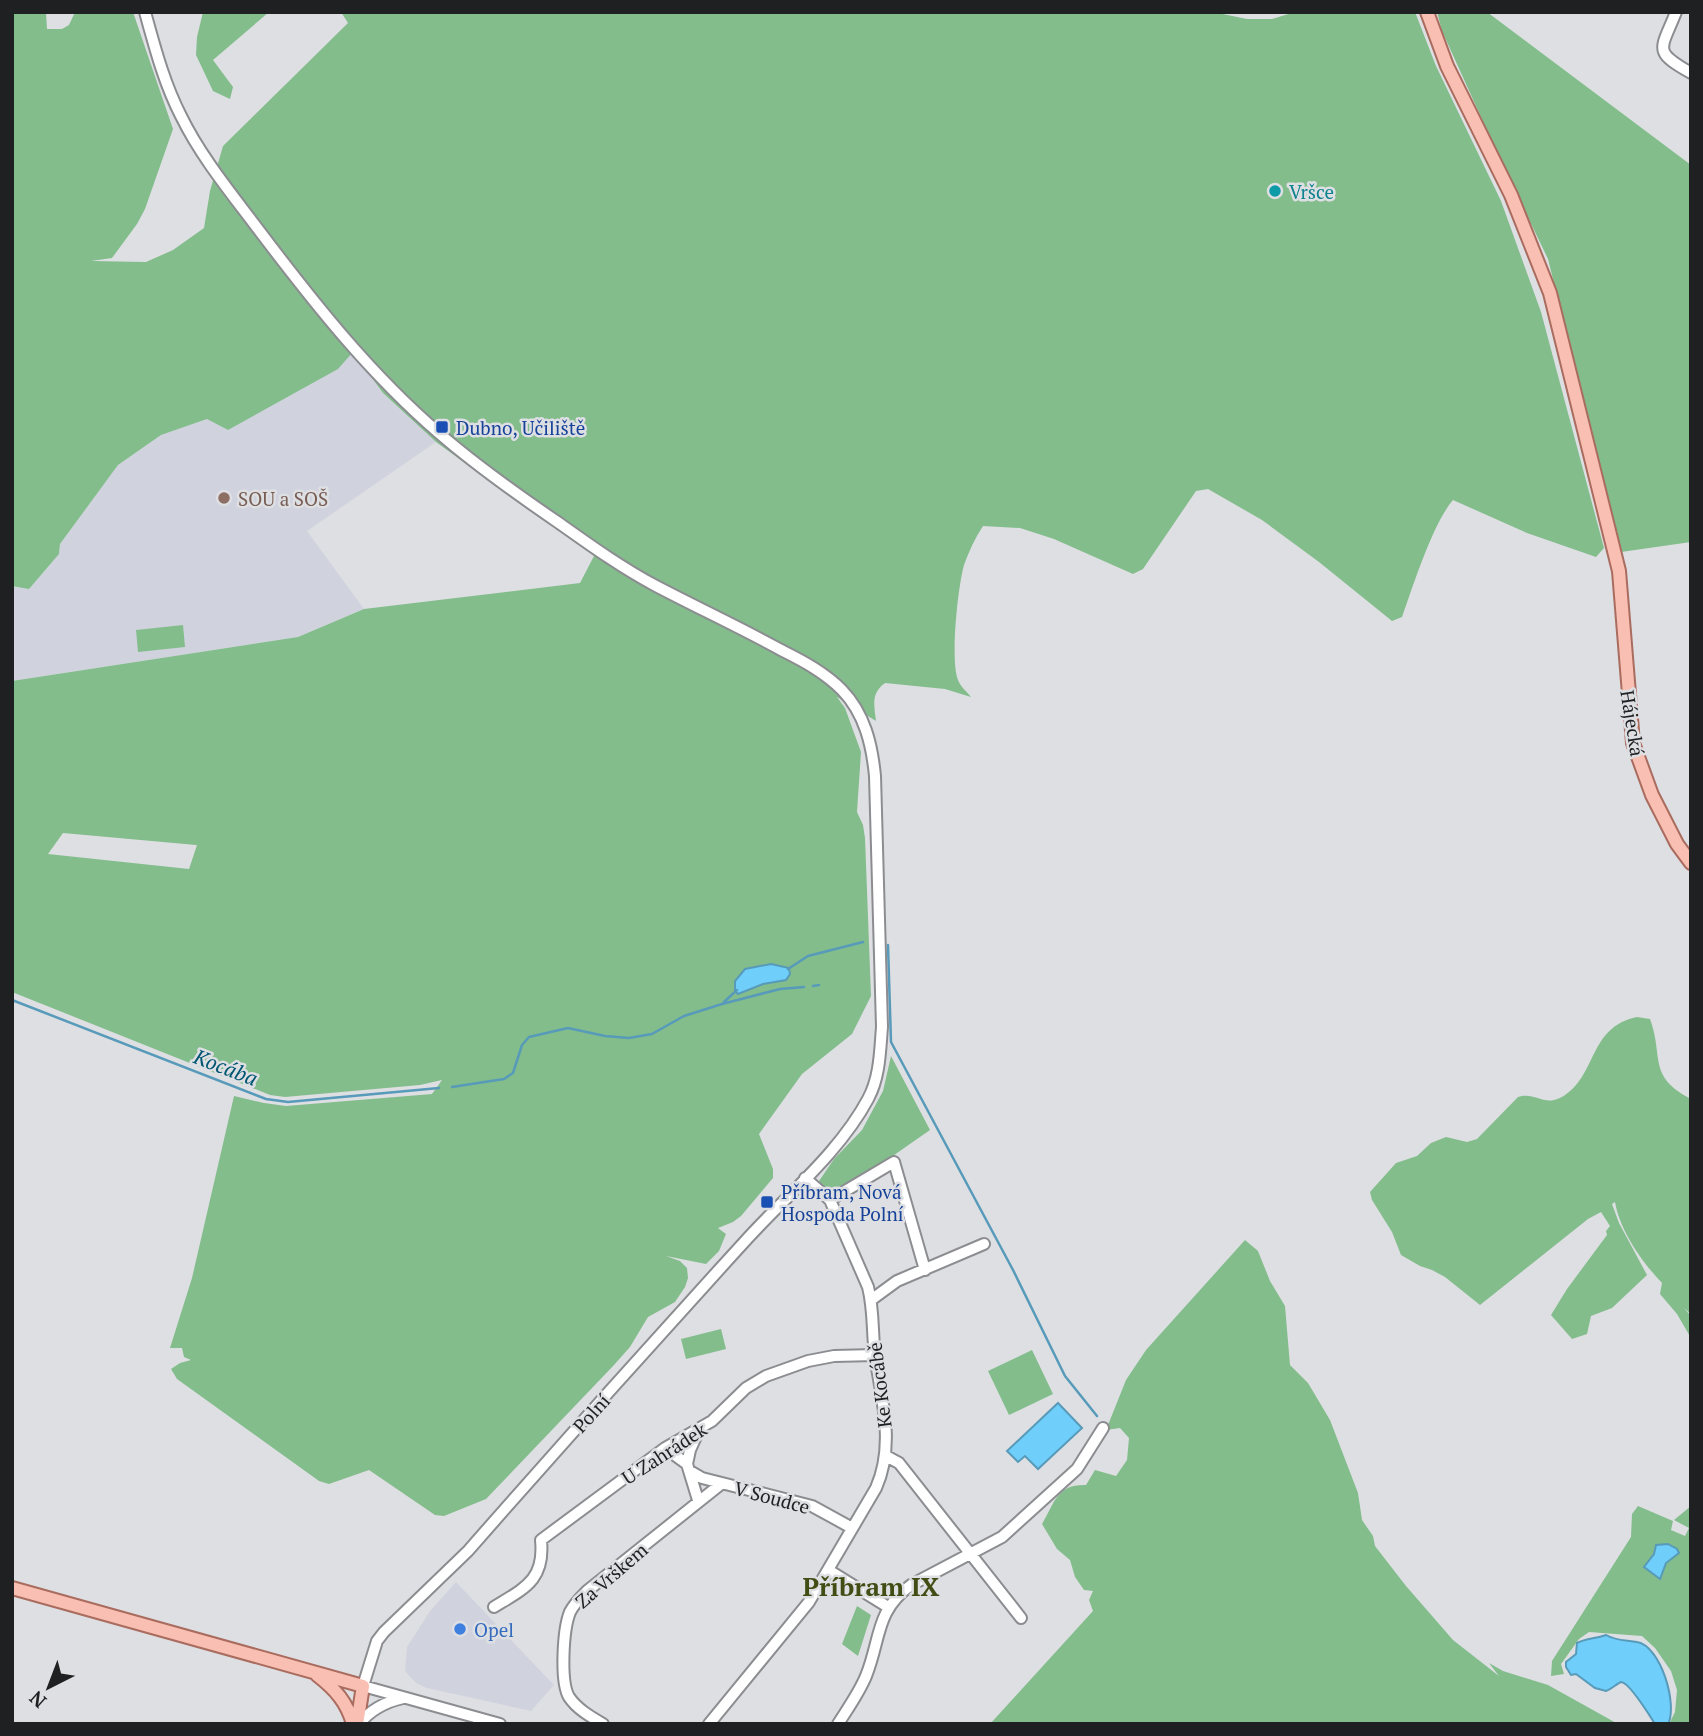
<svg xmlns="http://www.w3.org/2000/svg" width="1703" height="1736" font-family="'PT Serif',serif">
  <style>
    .built { fill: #d0d3de }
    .green { fill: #83bd8c; fill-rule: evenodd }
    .water { fill: #6fcffa; stroke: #579ab9; stroke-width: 2 }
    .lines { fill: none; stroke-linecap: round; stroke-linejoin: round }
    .stream { stroke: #579ab9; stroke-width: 2.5 }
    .minor-casing { stroke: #8c8d91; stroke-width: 14 }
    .major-casing { stroke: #aa6c5f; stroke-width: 16 }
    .minor { stroke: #fff; stroke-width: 10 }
    .major { stroke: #f9bfb3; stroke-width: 12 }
    .culture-dot { fill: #0f9aa8; stroke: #dedfe3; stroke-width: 2.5 }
    .transit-dot { fill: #1a4fb4; stroke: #dedfe3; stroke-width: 2.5 }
    .education-dot { fill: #8d6e63; stroke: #dedfe3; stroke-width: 2.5 }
    .shop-dot { fill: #3f7fe0; stroke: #dedfe3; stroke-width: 2.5 }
    .labels { text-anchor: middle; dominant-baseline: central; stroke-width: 5; stroke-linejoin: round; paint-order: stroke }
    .culture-label { font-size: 19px; fill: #0d838f; stroke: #dedfe3; text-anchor: start }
    .transit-label { font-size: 19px; fill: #164399; stroke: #dedfe3; text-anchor: start }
    .education-label { font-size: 19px; fill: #785e54; stroke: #dedfe3; text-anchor: start }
    .street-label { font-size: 19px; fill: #1f2021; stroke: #dedfe3 }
    .shop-label { font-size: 19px; fill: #366cbe; stroke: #dedfe3; text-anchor: start }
    .water-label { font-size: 21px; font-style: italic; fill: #005672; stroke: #dedfe3 }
    .district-label { font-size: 26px; font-weight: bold; fill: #404d15; stroke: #dedfe3 }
  </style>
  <rect width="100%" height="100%" fill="#dedfe3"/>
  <path class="built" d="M 353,352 L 383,393 L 436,442 L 307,531 L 364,609 L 298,637 L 12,681 L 12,586 L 30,588 L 59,554 L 60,544 L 118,465 L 161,435 L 207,419 Z
    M 456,1582 L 554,1685 L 531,1711 L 427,1688 L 416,1683 L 405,1671 L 407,1647 L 430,1611 Z"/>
  <path class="green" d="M 12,12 L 46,12 L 47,29 L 62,29 L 69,25 L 75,12 L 133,12 L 173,129 L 145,209 L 137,224 L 112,258 L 91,261 L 146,262 L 173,250 L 204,228 L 210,191 L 223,146 L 348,23 L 341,12 L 1213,12 L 1247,19 L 1272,19 L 1295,12 L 1415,12 L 1436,66 L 1501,201 L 1541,312 L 1604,548 L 1596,557 L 1527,533 L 1453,500 C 1433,523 1413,586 1402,617 L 1392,621 L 1319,562 L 1262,520 L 1208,489 L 1196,491 L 1143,569 L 1133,574 L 1054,539 L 1020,528 L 983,526 C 975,538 969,551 964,565 C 958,586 950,660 958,680 C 960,686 967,692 971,697 L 945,689 L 885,683 C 871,693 874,705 876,721 L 837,697 L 845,708 L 861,752 L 857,812 L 863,825 L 865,838 L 871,996 L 852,1034 L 802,1074 L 759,1134 L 773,1169 L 773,1178 L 741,1216 L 733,1222 L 718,1228 L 726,1234 L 719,1251 L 706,1264 L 666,1256 L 680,1261 L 687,1268 L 688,1278 L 685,1287 L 675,1302 L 648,1317 L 630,1347 L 614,1365 L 486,1499 L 444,1516 L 435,1515 L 369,1470 L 329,1484 L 319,1481 L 177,1379 L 171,1369 L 180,1363 L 191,1360 L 184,1357 L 182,1348 L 170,1348 L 192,1278 L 234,1096 L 264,1103 L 286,1106 L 432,1094 L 442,1080 L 420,1085 L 285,1097 L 270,1095 L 12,992 L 12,681 L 298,637 L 364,609 L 580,583 L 594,556 L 436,442 L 383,393 L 353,352 L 338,369 L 228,430 L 207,419 L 161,435 L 118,465 L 60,544 L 59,554 L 29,589 L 12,586 ZM 63,833 L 196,845 L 197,845 L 189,869 L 48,854 Z
    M 203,12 L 269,12 L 213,60 L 233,87 L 230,99 L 213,91 L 196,55 L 197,37 Z
    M 1437,12 L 1487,12 L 1691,165 L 1691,542 L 1621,552 L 1548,259 L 1500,159 L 1442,31 Z
    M 183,625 L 185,647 L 138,652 L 136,630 Z
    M 1637,1017 L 1650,1019 C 1664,1057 1647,1076 1691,1099 L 1691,1314 L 1684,1308 L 1691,1316 L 1691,1338 L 1677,1314 L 1660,1294 L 1662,1283 C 1642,1262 1620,1231 1615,1202 L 1612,1204 L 1619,1223 L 1647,1275 L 1612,1308 L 1591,1316 L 1587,1334 L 1572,1339 L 1551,1315 L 1567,1289 L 1607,1235 L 1606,1231 L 1610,1226 L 1601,1212 L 1588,1219 L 1480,1305 L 1445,1277 L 1432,1270 L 1420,1266 L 1401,1255 L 1392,1232 L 1372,1200 L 1370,1192 L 1396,1163 L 1417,1156 L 1431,1143 L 1446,1137 L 1467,1142 L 1477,1139 L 1518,1097 C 1536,1091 1545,1109 1565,1095 C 1597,1074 1589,1027 1637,1017 Z
    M 891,1056 L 930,1130 L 864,1176 L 831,1194 L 817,1184 L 834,1159 L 862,1130 L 883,1091 Z
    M 1245,1240 L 1258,1251 L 1270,1281 L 1285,1306 L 1290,1365 L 1308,1383 L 1330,1420 L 1358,1493 L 1362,1520 L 1373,1536 L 1375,1546 L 1406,1586 L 1453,1640 L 1499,1676 L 1489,1663 L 1503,1671 L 1548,1685 L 1618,1724 L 990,1724 L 1093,1611 L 1089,1600 L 1093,1591 L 1084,1590 L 1075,1577 L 1070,1560 L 1057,1549 L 1042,1524 C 1055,1502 1057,1484 1086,1485 L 1095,1470 L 1116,1476 L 1127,1460 L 1129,1438 L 1120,1428 L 1106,1430 L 1126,1380 L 1146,1350 Z
    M 721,1329 L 726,1349 L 686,1359 L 681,1339 Z
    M 1032,1350 L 1053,1394 L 1009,1415 L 988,1371 Z
    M 1638,1506 L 1673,1521 L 1671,1530 L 1685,1536 L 1689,1528 L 1674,1520 L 1691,1506 L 1691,1722 L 1688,1724 L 1669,1724 L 1675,1712 L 1677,1690 L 1671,1671 L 1655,1648 L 1642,1636 L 1589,1632 L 1579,1639 L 1561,1664 L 1564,1674 L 1551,1676 L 1552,1661 L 1631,1537 L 1632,1514 Z
    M 857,1606 L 871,1615 L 858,1656 L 842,1644 Z"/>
  <path class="water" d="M 771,964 L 789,968 L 790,974 L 786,980 L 763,984 L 738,994 L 735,991 L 735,981 L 745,969 Z
    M 1058,1403 L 1082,1428 L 1038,1469 L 1025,1456 L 1018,1462 L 1007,1451 Z
    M 1668,1544 L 1677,1549 L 1679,1553 L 1666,1563 L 1660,1579 L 1644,1567 L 1654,1554 L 1656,1545 Z
    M 1606,1635 C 1616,1641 1627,1640 1637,1642 C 1661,1646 1678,1705 1668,1724 L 1655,1724 C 1650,1716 1629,1682 1621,1682 C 1618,1683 1610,1690 1606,1691 L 1595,1688 L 1576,1674 L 1571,1675 L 1566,1667 L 1566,1662 L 1576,1654 L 1577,1643 C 1587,1638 1595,1639 1606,1635 Z"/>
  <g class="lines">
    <path class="stream" d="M 888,945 L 891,1042 L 1013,1270 L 1065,1376 L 1097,1416
      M 788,969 L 808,956 L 863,942
      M 813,986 L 819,985
      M 12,1000 L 266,1099 L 288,1102 L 439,1088
      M 724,1002 L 737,990
      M 452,1087 L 504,1079 L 513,1073 L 522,1045 L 529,1037 L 568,1028 L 605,1036 L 629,1038 L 652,1034 L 684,1016 L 722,1004 L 780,989 L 804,987"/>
    <defs>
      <path id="minor" d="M 145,12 C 155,48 164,83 181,116 C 201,157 231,193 258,229 C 314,303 370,374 440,434 C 478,467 518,495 559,523 C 590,545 622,568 656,586 C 698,608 741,628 783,651 C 805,662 825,673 842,690 C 865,714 872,745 875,776 L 882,1027 C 880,1051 880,1077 868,1099 C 839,1153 788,1194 747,1239 C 653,1342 560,1446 468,1551 L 384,1632 L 377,1641 L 363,1686 L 500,1724
        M 1676,12 C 1661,50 1652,51 1691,73
        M 830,1200 L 894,1162 L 925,1270
        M 871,1300 L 897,1281 L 984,1244
        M 665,1448 L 687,1464 L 698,1500
        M 886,1456 L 899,1463 L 1021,1618
        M 687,1464 L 690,1450 L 699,1430
        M 690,1471 L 702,1478 L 812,1506 L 852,1528
        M 830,1571 L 888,1607
        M 494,1607 C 525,1588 545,1580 541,1540 L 665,1448 L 712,1421 L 746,1388 L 766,1376 L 808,1361 L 834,1356 L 875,1355
        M 359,1724 C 371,1709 385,1702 403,1698
        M 603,1724 C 591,1717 577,1709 569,1697 C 560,1682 563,1629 570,1612 C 574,1604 581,1597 587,1591 L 721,1484
        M 709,1724 L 809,1602 L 876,1488 C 895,1445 882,1401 875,1356 C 872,1333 874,1310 868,1287 L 830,1200 L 805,1178
        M 838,1724 C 848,1708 859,1693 866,1676 C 881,1639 875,1611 911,1585 L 1002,1537 L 1077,1469 L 1103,1428"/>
      <path id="major" d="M 1427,12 L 1447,66 L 1511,195 L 1550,293 L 1619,571 L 1633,743 L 1652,795 L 1677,844 L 1691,863
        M 12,1588 L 363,1686 L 357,1724
        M 317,1675 C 335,1689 347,1702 353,1724"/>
    </defs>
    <use href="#minor" class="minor-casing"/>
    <use href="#major" class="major-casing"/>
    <use href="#minor" class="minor"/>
    <use href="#major" class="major"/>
  </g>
  <circle class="culture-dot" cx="1275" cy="191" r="7"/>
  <g class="transit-dot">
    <rect x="435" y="420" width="14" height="14" rx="3.5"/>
    <rect x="760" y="1195" width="14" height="14" rx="3.5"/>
  </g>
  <circle class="education-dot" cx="224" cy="498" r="7"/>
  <circle class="shop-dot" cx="460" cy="1629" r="7"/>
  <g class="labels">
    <g class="culture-label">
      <text x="1289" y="191">Vršce</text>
    </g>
    <g class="transit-label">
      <text x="456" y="427">Dubno, Učiliště</text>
      <text x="781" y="1191">Příbram, Nová<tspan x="781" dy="22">Hospoda Polní</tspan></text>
    </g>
    <g class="education-label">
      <text x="238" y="498">SOU a SOŠ</text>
    </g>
    <g class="street-label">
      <text transform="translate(1633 723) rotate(81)">Hájecká</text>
      <text transform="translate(879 1385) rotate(-97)">Ke Kocábě</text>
      <text transform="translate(591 1413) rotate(-48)">Polní</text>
      <text transform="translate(664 1453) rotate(-33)">U Zahrádek</text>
      <text transform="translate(772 1497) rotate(15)">V Soudce</text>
      <text transform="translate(611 1575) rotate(-41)">Za Vrškem</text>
    </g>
    <g class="shop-label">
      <text x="474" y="1629">Opel</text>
    </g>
    <g class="water-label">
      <text transform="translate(226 1067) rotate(21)">Kocába</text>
    </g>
    <g class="district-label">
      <text x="871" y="1586">Příbram IX</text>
    </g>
  </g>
  <rect width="1703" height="1736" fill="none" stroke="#1f2021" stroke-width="28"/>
  <g transform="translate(49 1687) rotate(222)" stroke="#dedfe3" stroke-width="5" paint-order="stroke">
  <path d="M0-5L12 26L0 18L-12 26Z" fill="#1f2021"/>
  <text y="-10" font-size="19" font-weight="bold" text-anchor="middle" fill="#1f2021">N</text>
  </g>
</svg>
